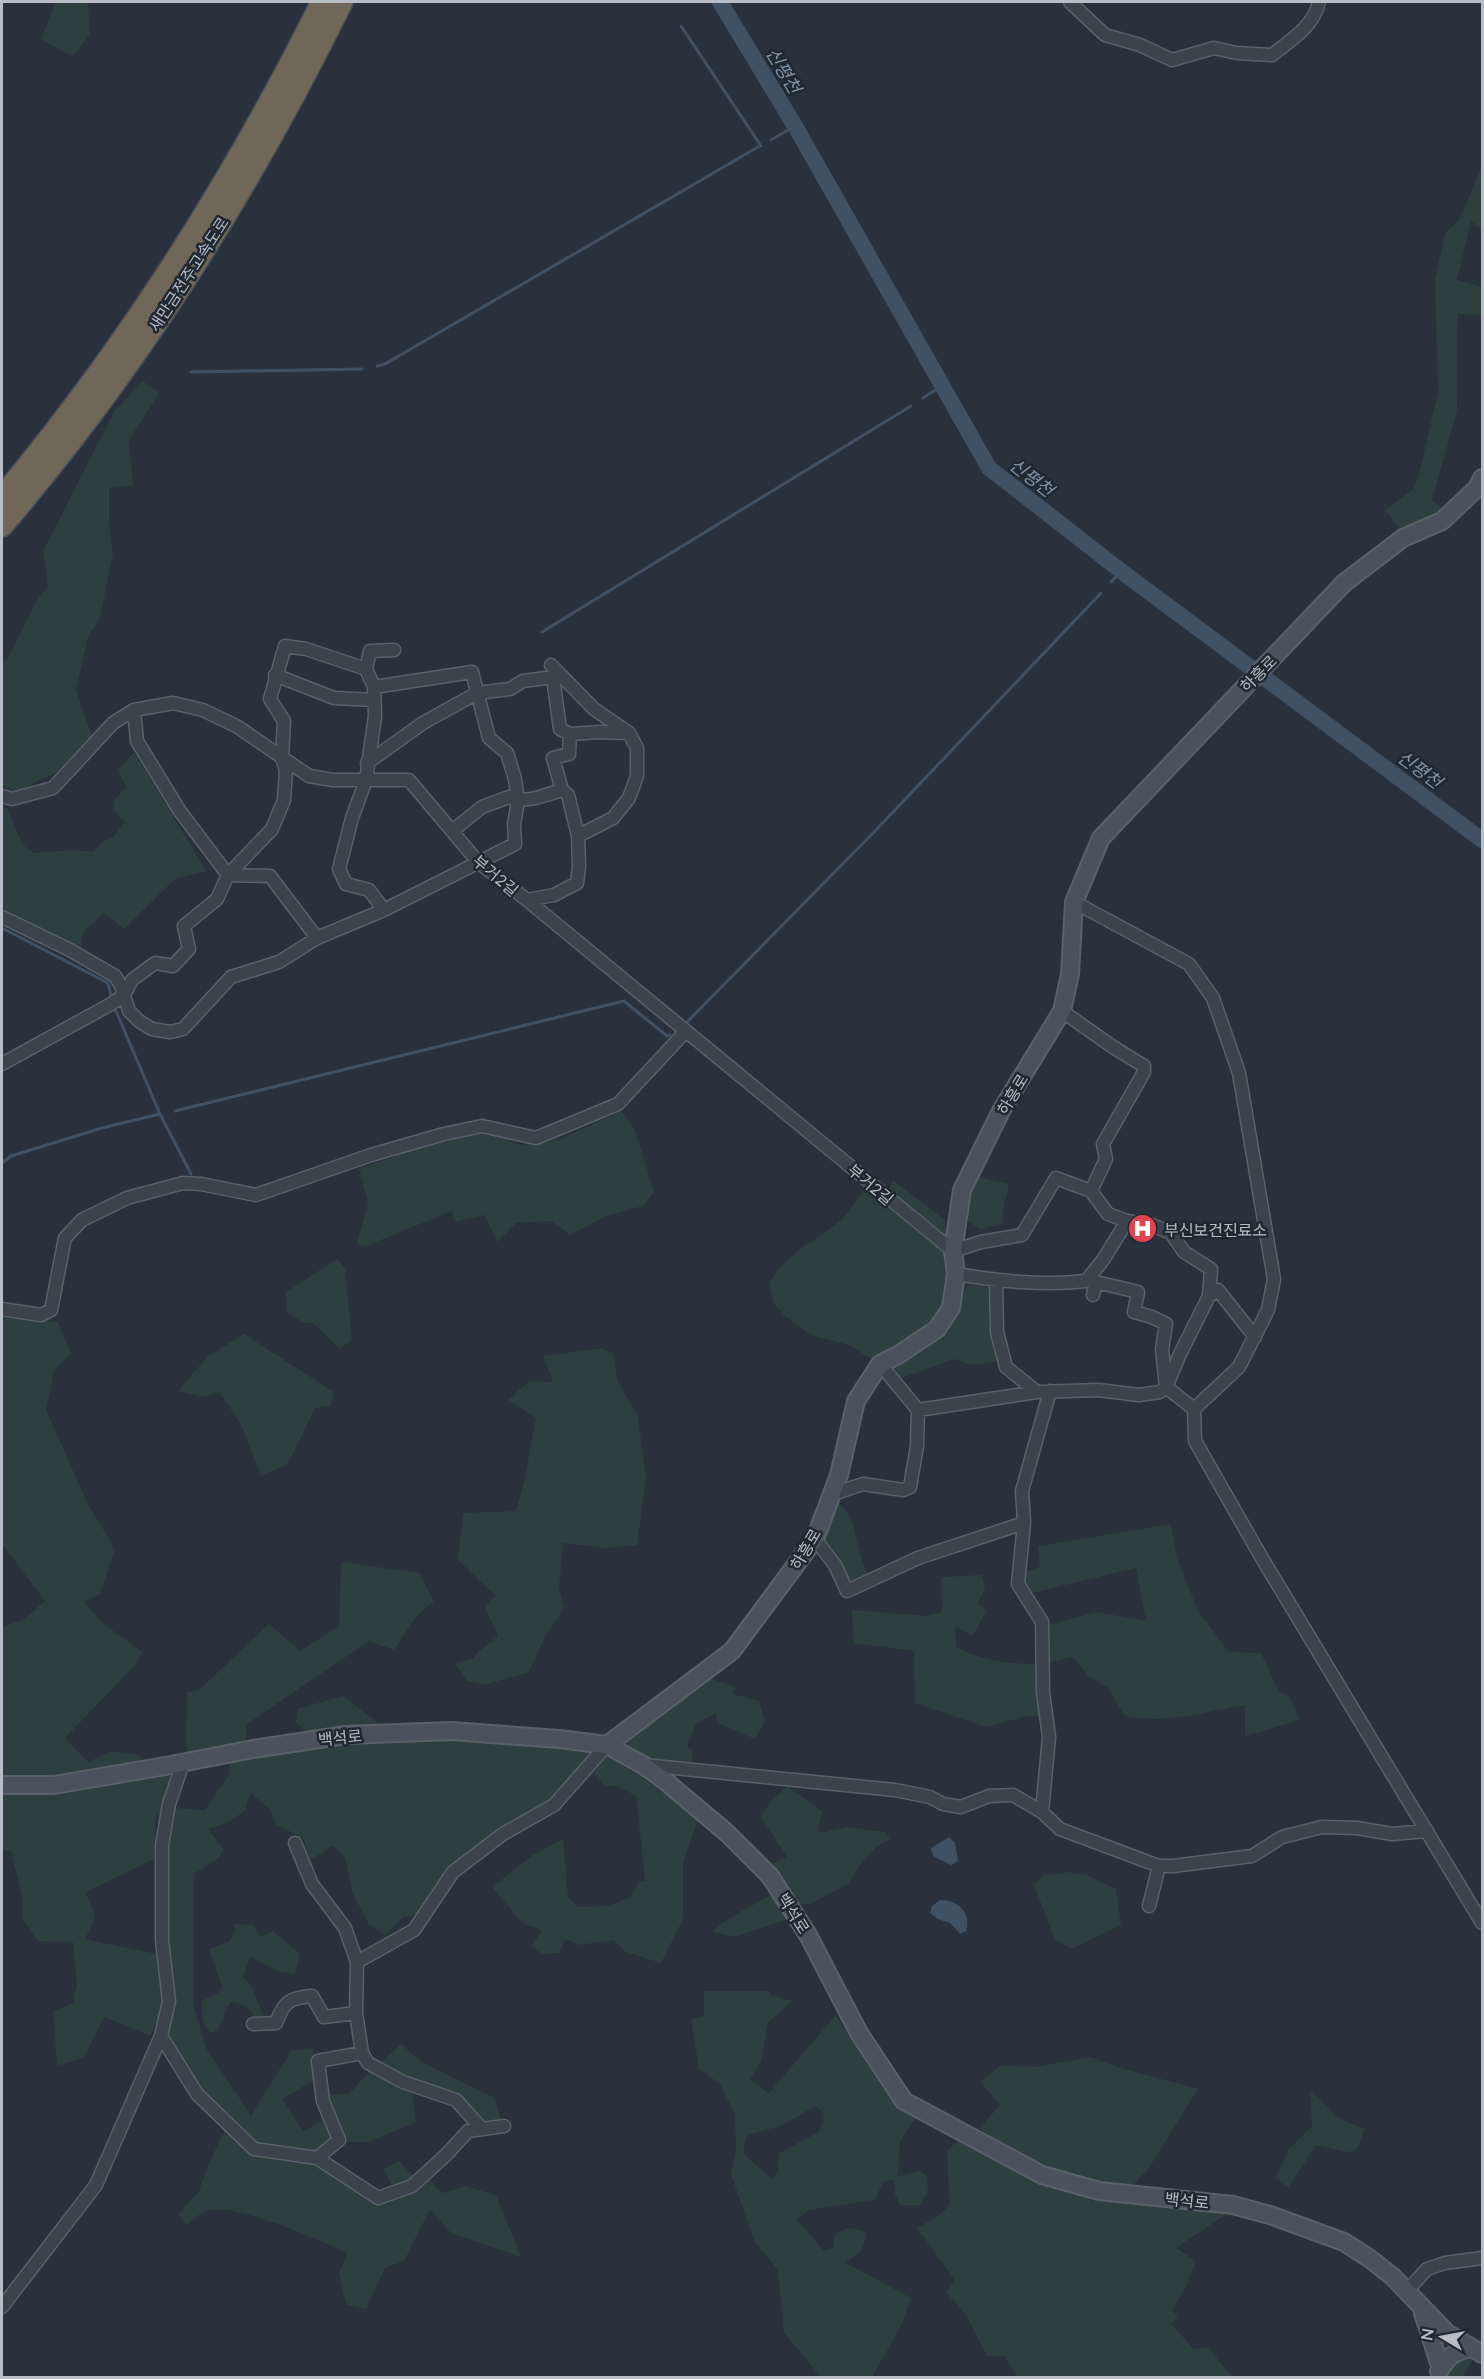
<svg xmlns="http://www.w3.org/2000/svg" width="1484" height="2379" font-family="Lato,'Noto Sans KR',sans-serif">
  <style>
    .green { fill: #2d3f3f; fill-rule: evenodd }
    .water { fill: #415164 }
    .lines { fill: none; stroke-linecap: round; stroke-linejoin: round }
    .stream { stroke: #415164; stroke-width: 3 }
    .river { stroke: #415164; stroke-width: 16 }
    .street-casing { stroke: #59616a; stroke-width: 15 }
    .secondary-casing { stroke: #59616a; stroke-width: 20 }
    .highway-casing { stroke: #464e57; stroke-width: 24 }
    .street { stroke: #3b434c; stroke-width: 12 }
    .secondary { stroke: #4a525e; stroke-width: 16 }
    .highway { stroke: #716759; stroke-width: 21 }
    .labels { text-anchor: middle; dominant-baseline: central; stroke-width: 5; stroke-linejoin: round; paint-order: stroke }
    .street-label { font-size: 16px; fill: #b7bec7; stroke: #202831 }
    .poi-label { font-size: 16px; fill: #b7bec7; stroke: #202831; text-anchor: start }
    .water-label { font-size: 18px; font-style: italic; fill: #8395aa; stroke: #202831 }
  </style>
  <rect width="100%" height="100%" fill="#28313c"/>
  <path class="green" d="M 88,2 L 90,34 L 73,57 L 41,39 L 55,3 Z
    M 1482,166 L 1482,230 L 1471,221 L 1457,280 L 1482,287 L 1482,315 L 1458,314 L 1457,411 L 1432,500 L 1444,511 L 1401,531 L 1385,510 L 1413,489 L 1418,478 L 1438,393 L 1435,279 L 1445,234 L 1459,220 Z
    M 143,381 L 159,393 L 129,440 L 133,486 L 109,488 L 109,524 L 113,553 L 100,618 L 88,636 L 76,690 L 92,736 L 61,770 L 18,791 L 2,786 L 2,659 L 7,660 L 37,600 L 48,586 L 43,551 L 115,410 Z
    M 134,752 L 206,871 L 175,879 L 124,929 L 104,913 L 84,931 L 80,950 L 2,908 L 2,806 L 7,808 L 23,845 L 34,853 L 74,850 L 93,852 L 103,841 L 112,838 L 125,822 L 113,810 L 115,799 L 126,787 L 118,770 Z
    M 622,1111 L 635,1130 L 654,1192 L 643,1206 L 604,1217 L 570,1235 L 551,1221 L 516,1223 L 497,1242 L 485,1215 L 454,1222 L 452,1211 L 366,1246 L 357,1244 L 368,1203 L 359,1169 L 425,1146 L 482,1132 L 521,1145 L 558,1140 Z
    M 979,1177 L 1009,1184 L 1004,1205 L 1002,1224 L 981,1229 L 967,1221 L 970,1199 Z
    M 893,1180 L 945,1220 L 949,1285 L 962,1293 L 969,1285 L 989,1287 L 989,1325 L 998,1361 L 971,1365 L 954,1359 L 902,1378 L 849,1345 L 811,1335 L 785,1316 L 774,1304 L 769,1284 C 788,1252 809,1245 836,1224 C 847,1216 855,1202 863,1191 L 884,1203 Z
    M 337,1259 L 345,1268 L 352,1340 L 340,1349 L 313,1323 L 304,1323 L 286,1312 L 286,1292 Z
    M 2,1316 L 58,1322 L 71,1354 L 54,1370 L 46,1410 L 88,1504 L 115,1549 L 100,1594 L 85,1602 L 100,1621 L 142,1652 L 137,1663 L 65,1738 L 88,1762 L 112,1751 L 139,1755 L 144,1765 L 96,1772 L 77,1772 L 40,1779 L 2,1777 L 2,1627 L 24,1619 L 45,1601 L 2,1544 Z
    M 244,1334 L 334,1392 L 331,1406 L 315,1408 L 288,1464 L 261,1476 L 241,1424 L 219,1392 L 203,1397 L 178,1391 L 208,1356 Z
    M 602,1348 L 614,1354 L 617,1380 L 638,1416 L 646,1479 L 637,1545 L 606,1548 L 563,1543 L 559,1589 L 564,1609 L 545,1637 L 529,1672 L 484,1685 L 467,1681 L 454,1663 L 473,1659 L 478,1652 L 498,1636 L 485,1607 L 495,1595 L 458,1560 L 463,1513 L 516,1511 L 524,1482 L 536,1418 L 508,1400 L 529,1381 L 553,1382 L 543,1356 Z
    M 839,1503 C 855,1519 853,1525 858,1546 C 860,1555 864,1564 867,1573 L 840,1587 L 806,1536 L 813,1510 Z
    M 1171,1524 L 1177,1558 L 1198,1611 L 1229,1652 L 1261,1653 L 1279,1692 L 1289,1695 L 1300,1720 L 1245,1736 L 1245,1705 C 1210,1711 1158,1726 1124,1715 L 1108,1688 L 1089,1677 L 1073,1657 L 1035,1665 L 1041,1715 L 1024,1717 L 986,1727 L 915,1703 L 914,1651 L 854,1643 L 852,1610 L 927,1616 L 942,1612 L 941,1577 L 982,1575 L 985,1588 L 978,1603 L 986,1611 L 973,1636 L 955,1627 L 956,1647 C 980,1660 1007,1664 1035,1664 L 1036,1628 L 1097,1612 L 1146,1621 L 1136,1568 L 1032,1593 L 1024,1583 L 1024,1572 L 1040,1567 L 1038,1546 Z
    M 341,1562 L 419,1573 L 434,1601 L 416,1617 L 394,1650 L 369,1641 L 247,1724 L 246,1740 L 186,1758 L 187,1692 L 198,1691 L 269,1624 L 300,1651 L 339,1626 Z
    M 707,1677 L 735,1687 L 733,1694 L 759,1701 L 765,1722 L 755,1739 L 717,1723 L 716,1713 L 696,1724 L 687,1747 L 692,1750 L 692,1762 C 663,1760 643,1766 625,1740 Z
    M 343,1696 L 379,1724 L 376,1729 L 305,1731 L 296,1722 L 297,1709 Z
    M 472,1740 L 593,1751 L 546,1803 L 448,1868 L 418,1914 L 403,1917 L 386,1935 L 369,1925 L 352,1892 L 345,1857 L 333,1846 L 310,1860 L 303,1838 L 275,1824 L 271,1810 L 250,1793 L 245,1811 L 227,1823 L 208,1829 L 223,1849 L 219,1858 L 194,1874 L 194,2007 L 206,2048 L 251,2115 L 292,2050 L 313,2048 L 316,2079 L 282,2099 L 303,2131 L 326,2119 L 335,2139 L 315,2154 L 253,2144 L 206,2098 L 164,2035 L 167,1833 L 175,1808 L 205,1810 L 229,1775 L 230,1764 L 238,1759 L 354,1742 Z
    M 605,1756 C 640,1773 668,1796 698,1820 L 683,1863 L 683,1919 L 661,1963 L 626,1952 L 613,1940 L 580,1945 L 565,1939 L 559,1953 L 543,1954 L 531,1947 L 542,1930 L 522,1923 L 492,1887 L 533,1855 L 563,1839 L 568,1896 L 577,1907 L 607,1906 L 631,1897 L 639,1881 L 645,1881 L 636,1796 L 617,1786 L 605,1786 L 594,1774 Z
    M 173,1771 L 161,1814 L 156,1816 L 154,1859 L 86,1892 L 95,1917 L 85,1939 L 157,1954 C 162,1989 168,2004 150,2036 L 104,2017 L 84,2057 L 57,2066 L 53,2011 L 73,2003 L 77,1985 L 73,1942 L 38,1941 L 22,1919 L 22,1896 L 11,1851 L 2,1850 L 2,1793 L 29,1794 Z
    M 787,1786 L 822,1811 L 818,1829 L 821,1833 L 847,1827 L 885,1832 L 890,1839 L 876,1847 L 859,1866 L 848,1884 L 809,1905 L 793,1902 L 771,1864 L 787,1857 L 761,1817 L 771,1801 Z
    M 1067,1872 L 1087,1875 L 1116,1889 L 1121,1925 L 1072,1949 L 1055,1940 L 1034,1885 L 1043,1876 Z
    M 774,1893 L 788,1919 L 735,1937 L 712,1932 C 727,1917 755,1905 774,1893 Z
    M 232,1924 L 254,1925 L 261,1937 L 273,1931 L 300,1954 L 295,1974 L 280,1972 L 250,1957 L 243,1977 L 252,1987 L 264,2017 L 254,2015 L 244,2005 L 230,2002 L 218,2030 L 212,2033 C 201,2027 202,2013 202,2001 L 218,1993 L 222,1987 L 209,1949 L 230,1941 L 235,1930 Z
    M 704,1991 L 768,1991 L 771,1995 L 792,2001 L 768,2023 L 761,2061 L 750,2080 L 769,2093 L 836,2015 C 860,2054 881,2088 915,2119 L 900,2141 L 898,2176 L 920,2171 L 927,2176 L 928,2192 L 919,2205 L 900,2205 L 895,2194 L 893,2180 L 883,2182 L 875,2200 L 809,2210 L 797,2219 L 824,2251 L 833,2248 L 835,2234 C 848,2226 853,2228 867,2233 C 864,2249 859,2257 844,2262 L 911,2298 L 900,2328 L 872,2377 L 821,2377 L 784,2333 L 778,2270 L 754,2241 L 731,2174 L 736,2148 L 735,2114 L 720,2084 L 699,2069 L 691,2019 L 704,2016 ZM 815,2106 L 825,2115 L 819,2132 L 779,2153 L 778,2171 L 772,2179 L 743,2153 L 747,2135 L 781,2126 Z
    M 401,2044 L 420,2061 L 495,2098 L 501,2120 L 486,2123 L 449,2094 L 378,2065 Z
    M 1090,2057 L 1121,2068 L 1198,2089 L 1149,2168 L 1131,2187 L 1057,2174 L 1005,2149 L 980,2128 L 1000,2105 L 980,2082 L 1001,2065 L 1035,2067 Z
    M 370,2071 L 412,2090 L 416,2122 L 369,2142 L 341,2142 L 325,2095 L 349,2094 Z
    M 1310,2089 L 1338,2118 L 1365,2129 L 1356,2151 L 1346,2152 L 1316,2145 L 1288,2188 L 1275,2178 L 1289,2149 L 1312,2126 Z
    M 225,2130 L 245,2151 L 317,2166 L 375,2203 L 430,2178 L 437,2189 L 444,2193 L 465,2186 L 496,2195 L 521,2257 L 451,2233 L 430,2209 L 404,2261 L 385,2268 L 366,2309 L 346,2305 L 339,2273 L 347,2253 C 321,2241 231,2200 205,2211 C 199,2214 192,2221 187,2226 L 178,2214 L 199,2191 L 208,2165 Z
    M 959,2139 L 1090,2200 L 1230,2212 L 1176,2248 L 1196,2261 L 1186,2287 L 1172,2310 L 1178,2317 L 1171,2324 L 1194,2349 L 1208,2347 L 1232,2377 L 1017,2377 L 1005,2356 L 987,2356 L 966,2315 L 946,2292 L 955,2280 L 917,2228 L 937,2217 L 950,2205 L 947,2151 Z
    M 399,2161 L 415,2178 L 393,2189 L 384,2169 Z
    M 1466,2353 L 1474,2357 L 1463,2377 L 1442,2377 L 1454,2356 Z"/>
  <path class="water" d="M 949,1837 L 955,1843 L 958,1861 L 951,1865 L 933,1856 L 931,1848 Z
    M 940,1900 C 958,1900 972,1913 966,1931 L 960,1934 L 950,1923 L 938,1919 L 930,1913 L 932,1906 Z"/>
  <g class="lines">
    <path class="stream" d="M 681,26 L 761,146
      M 771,140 L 795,126
      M 377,366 L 385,364 L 758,147
      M 191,372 L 362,369
      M 923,398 L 943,385
      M 1111,582 L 1121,571
      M 542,632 L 911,406
      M 2,928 L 108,983 L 111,996
      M 116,1011 L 160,1114 L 191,1174
      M 687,1022 L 875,831 L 1101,593
      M 175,1111 L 624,1001 L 667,1036 L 670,1035
      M 2,1163 L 11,1156 L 102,1128 L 160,1114"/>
    <path class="river" d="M 720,2 L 795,126 L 989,468 L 1121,571 L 1482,840"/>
    <defs>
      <path id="street" d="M 1070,2 L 1105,35 L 1140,45 L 1172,60 L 1214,48 L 1237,53 L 1272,55 C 1291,40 1314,26 1319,2
        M 275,675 L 334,698 L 374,700
        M 553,677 L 560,729 L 570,734 L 600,732 L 628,733
        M 134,710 L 137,741 L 179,810 L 228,875 L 272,829 L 284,800 L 286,770 L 282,758 L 284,721 L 270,699 L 285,646 L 306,649 L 366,669
        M 570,734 L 569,754 L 553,758 L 562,790 L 568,795 L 578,836
        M 367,763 L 423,723 L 477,693 L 510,689 L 523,681 L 553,677 L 558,672
        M 2,796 L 12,799 L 53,788 L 113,723 L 134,710 L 173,703 L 203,710 L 238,727 L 309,776 L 333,780 L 409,780 L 478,862 L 527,900 L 953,1251 L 981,1242 L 1022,1235 L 1056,1178 L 1091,1191
        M 452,831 L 482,807 L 509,797 C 526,804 545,795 562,790
        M 527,900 L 554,895 L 577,883 L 579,866 L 578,836 L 613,818 L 629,798 L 637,776 L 637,748 L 629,733 L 594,709 L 551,665
        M 1074,902 L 1189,964 L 1213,998 L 1239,1073 L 1274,1279 L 1268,1310 L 1239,1367 L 1194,1409 L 1195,1441 L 1263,1560 L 1482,1923
        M 384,910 L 369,890 L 346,884 L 339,869 L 352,818 L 366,780 L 375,716 L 374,687 L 366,669 L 370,651 L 394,650
        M 2,917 L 70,950 L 115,976 L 121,986 L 129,1011 L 139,1021 L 152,1029 L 170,1032 L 183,1029 L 231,977 L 279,962 L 317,938 L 384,910 L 515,844 L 514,824 L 518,801 L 515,779 L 507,753 L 489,738 L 472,672 L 374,687
        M 1062,1011 L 1113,1047 L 1144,1066 L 1144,1072 L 1103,1144 L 1106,1159 L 1091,1191 L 1108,1214 L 1127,1221 L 1152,1225 L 1171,1233 L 1184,1252 L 1211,1269 L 1209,1296 L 1218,1290 L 1255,1337
        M 2,1064 L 111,1004 L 124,995 L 132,980 L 155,963 L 173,966 L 189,949 L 184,926 L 217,899 L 228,875 L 270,876 L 317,938
        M 956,1274 C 999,1281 1043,1286 1086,1281 L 1103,1260 L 1127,1221
        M 996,1281 L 997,1332 L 1006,1367 L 1037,1392 L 1098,1390 L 1139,1395 L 1160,1392 L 1166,1387 L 1180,1354 L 1209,1296
        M 1093,1295 L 1096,1282 L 1138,1292 L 1134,1312 L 1152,1317 L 1166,1324 L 1162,1349 L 1166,1387 L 1194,1409
        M 2,1309 L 41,1315 L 51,1310 L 65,1238 L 82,1220 L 127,1198 L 183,1183 L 201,1184 L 256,1195 L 371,1155 L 444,1134 L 482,1126 L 536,1138 L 618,1104 L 686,1031
        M 880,1364 L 918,1410 L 1037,1392
        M 830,1495 L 863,1484 L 903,1490 L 910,1487 L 917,1446 L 918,1410
        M 1024,1523 L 1018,1584 L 1042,1622 L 1043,1692 L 1049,1737 L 1042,1812
        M 815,1539 L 835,1565 L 847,1591 L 918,1558 L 1024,1523 L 1022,1491 L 1050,1391
        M 644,1765 L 895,1790 L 930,1797 L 943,1804 L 961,1807 L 989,1796 L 1013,1795 L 1042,1812 L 1060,1829 L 1159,1866 L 1173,1866 L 1252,1856 L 1282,1837 L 1322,1827 L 1357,1828 L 1392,1834 L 1427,1831
        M 295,1843 L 312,1884 L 345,1928 L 357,1962
        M 1149,1906 L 1159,1866
        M 253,2024 L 276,2023 C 284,2001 290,1998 312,1996 L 324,2017 L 356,2013
        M 161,2036 L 197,2094 L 254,2149 L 317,2158 L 378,2198 L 412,2186 L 447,2154 L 468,2131 L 504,2126
        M 362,2053 L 356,2013 L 357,1962 L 414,1930 L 453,1872 L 503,1834 L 554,1805 L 607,1745
        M 317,2158 L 339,2140 L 323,2101 L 318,2061 L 362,2053 L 368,2063 L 403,2082 L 456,2100 L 482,2129
        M 1407,2291 L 1427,2269 L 1445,2263 L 1482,2258
        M 2,2307 L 96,2185 L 161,2036 L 169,2001 L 162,1940 L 162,1845 L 169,1804 L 183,1763"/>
      <path id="secondary" d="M 607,1745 L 732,1651 L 815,1539 L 839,1475 L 856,1401 L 880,1364 L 898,1355 L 937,1329 L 951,1308 L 956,1274 L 953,1251 L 962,1190 L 1001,1111 L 1062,1011 L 1070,974 L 1074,902 L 1101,838 L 1344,583 L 1403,538 L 1442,521 L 1477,488 L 1482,478
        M 2,1785 L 54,1785 L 171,1765 L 253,1749 L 346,1735 L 451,1731 L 559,1739 L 607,1745 L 643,1765 L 664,1780 L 727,1833 L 770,1876 L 808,1935 L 859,2033 L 904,2101 L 1042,2175 L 1099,2191 L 1233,2205 L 1270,2215 L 1344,2242 L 1369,2258 L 1392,2276 L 1447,2333 L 1482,2354
        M 1423,2313 L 1439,2363
        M 1439,2371 C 1448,2356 1455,2351 1472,2348"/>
      <path id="highway" d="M 2,497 C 128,346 234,179 322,2
        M 2,526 C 138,367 250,189 342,2"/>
    </defs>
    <use href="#street" class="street-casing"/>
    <use href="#secondary" class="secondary-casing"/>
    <use href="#highway" class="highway-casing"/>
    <use href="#street" class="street"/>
    <use href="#secondary" class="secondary"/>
    <use href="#highway" class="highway"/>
  </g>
  <defs>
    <symbol id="hospital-disc" viewBox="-11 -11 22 22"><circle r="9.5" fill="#e0444e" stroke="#202831"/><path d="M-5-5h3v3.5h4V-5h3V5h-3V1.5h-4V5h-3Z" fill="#fff"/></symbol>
  </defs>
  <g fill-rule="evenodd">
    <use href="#hospital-disc" x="1126" y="1212" width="33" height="33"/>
  </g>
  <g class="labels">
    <g class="street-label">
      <text transform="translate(188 274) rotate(-57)">새만금전주고속도로</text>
      <text transform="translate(1258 673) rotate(-45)">하흥로</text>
      <text transform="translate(496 875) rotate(40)">부거2길</text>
      <text transform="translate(1012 1094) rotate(-59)">하흥로</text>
      <text transform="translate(871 1184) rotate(40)">부거2길</text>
      <text transform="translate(805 1549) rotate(-60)">하흥로</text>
      <text transform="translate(340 1737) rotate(-6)">백석로</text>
      <text transform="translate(794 1913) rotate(58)">백석로</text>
      <text transform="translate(1187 2200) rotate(6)">백석로</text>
    </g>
    <g class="poi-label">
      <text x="1164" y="1229">부신보건진료소</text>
    </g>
    <g class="water-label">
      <text transform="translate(784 70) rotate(59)">신평천</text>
      <text transform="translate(1032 477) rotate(38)">신평천</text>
      <text transform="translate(1420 769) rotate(37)">신평천</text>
    </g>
  </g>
  <rect width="1484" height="2379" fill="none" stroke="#b7bec7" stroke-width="6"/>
  <g transform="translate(1442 2337) rotate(280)" stroke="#202831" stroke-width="4.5" paint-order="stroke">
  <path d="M0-4.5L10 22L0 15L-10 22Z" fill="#b7bec7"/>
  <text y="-9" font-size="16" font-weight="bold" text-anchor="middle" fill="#b7bec7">N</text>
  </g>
</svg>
